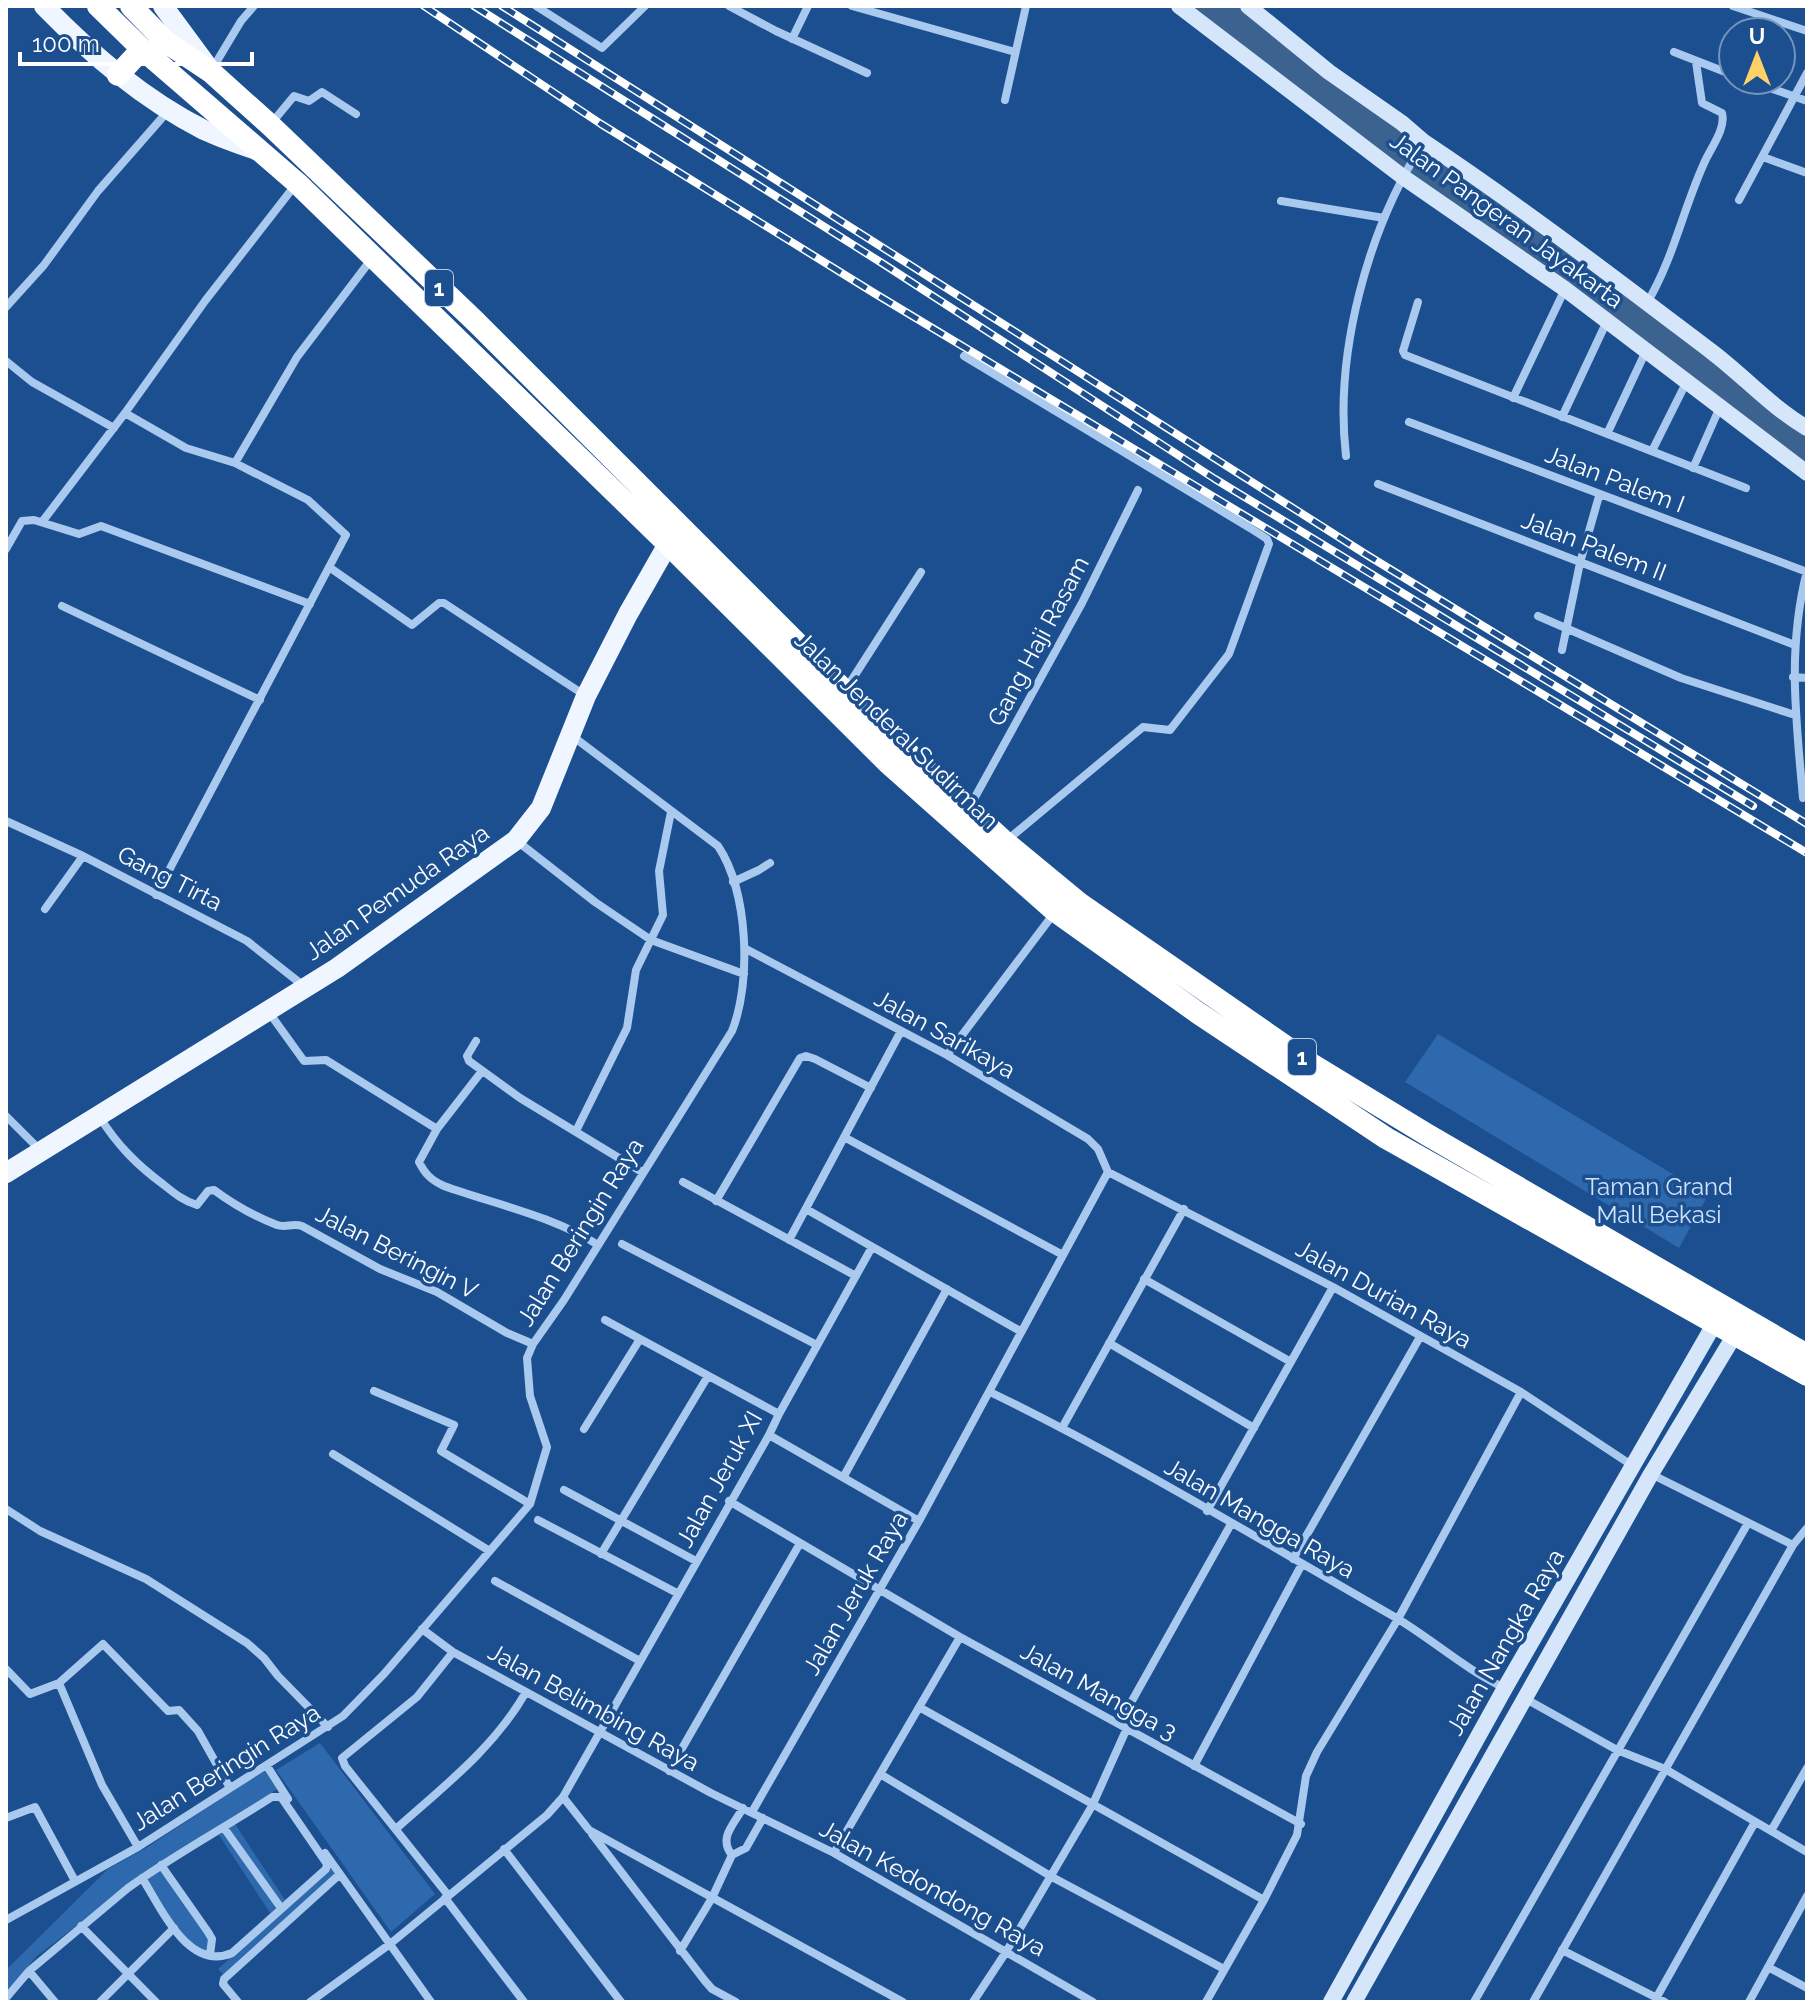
<svg xmlns="http://www.w3.org/2000/svg" width="1813" height="2008" font-family="Raleway,sans-serif">
  <style>
    .green { fill: #2e69ad }
    .water { fill: #3c6290; stroke: #9cc4f0; stroke-width: 2 }
    .lines { fill: none; stroke-linecap: round; stroke-linejoin: round }
    .street { stroke: #a9c9ee; stroke-width: 8 }
    .secondary { stroke: #d6e6fa; stroke-width: 16 }
    .primary { stroke: #f0f6ff; stroke-width: 20 }
    .highway { stroke: #fff; stroke-width: 22 }
    .rail-casing { stroke: #fff; stroke-width: 8 }
    .rail { stroke: #1b4f8f; stroke-width: 5; stroke-dasharray: 15; stroke-linecap: butt }
    .labels { text-anchor: middle; dominant-baseline: central; stroke-width: 7; stroke-linejoin: round; paint-order: stroke }
    .shield { fill: #1b4f8f; stroke: #bbcadd; stroke-width: 2 }
    .shield-label { font-size: 22px; font-weight: bold; fill: #fff }
    .street-label { font-size: 24px; fill: #fff; stroke: #1b4f8f }
    .park-label { font-size: 24px; fill: #cfe3fa; stroke: #1b4f8f }
  </style>
  <rect width="100%" height="100%" fill="#1b4f8f"/>
  <path class="green" d="M 1438,1034 L 1708,1195 L 1679,1248 L 1405,1082 Z
    M 320,1743 L 435,1894 L 391,1932 L 276,1770 Z
    M 265,1770 L 277,1789 L 222,1826 L 158,1863 L 37,1956 L 6,1992 L 6,1970 L 108,1869 L 146,1848 Z
    M 235,1824 L 285,1900 L 270,1913 L 219,1835 Z
    M 160,1867 L 210,1939 L 209,1953 C 179,1945 160,1903 144,1878 Z
    M 331,1868 L 336,1874 L 223,1974 L 218,1969 Z"/>
  <path class="water" d="M 1179,6 L 1248,6 L 1807,428 L 1807,473 Z"/>
  <g class="lines">
    <path class="street" d="M 536,6 L 602,48 L 645,6
      M 729,6 L 776,31 L 867,73
      M 852,6 L 1015,52
      M 1733,6 L 1807,31
      M 792,39 L 808,6
      M 1674,52 L 1733,75
      M 211,71 L 241,21 L 254,6
      M 1747,80 L 1807,101
      M 1005,100 L 1026,6
      M 270,125 L 294,96 L 309,101 L 322,92 L 356,114
      M 1763,157 L 1807,173
      M 1739,200 L 1807,73
      M 1281,201 L 1384,218
      M 1418,302 L 1403,351 L 1405,355 L 1746,488
      M 1647,303 C 1674,258 1684,205 1706,159 C 1713,145 1726,127 1722,113 L 1702,103 L 1696,62
      M 6,307 L 44,265 L 98,191 L 168,111
      M 964,356 L 1250,528 L 1267,539 L 1269,544 L 1229,654 L 1170,730 L 1143,727 L 1006,841
      M 6,361 L 32,382 L 114,428
      M 1513,398 L 1565,289
      M 125,413 L 186,448 L 235,463 L 308,500 L 346,535 L 156,895
      M 1562,417 L 1607,321
      M 1409,422 L 1807,572
      M 1607,434 L 1646,351
      M 1652,451 L 1687,381
      M 1346,456 C 1334,353 1368,228 1424,142
      M 235,463 L 297,357 L 373,257
      M 1693,468 L 1720,407
      M 1378,484 L 1795,645
      M 42,522 L 125,413 L 205,301 L 296,184
      M 6,549 L 22,521 L 34,520 L 79,534 L 101,526 L 310,604
      M 329,567 L 412,625 L 439,603 L 444,603 L 586,696
      M 62,606 L 260,700
      M 1538,616 L 1681,678 L 1795,715
      M 1562,650 L 1580,563 L 1599,496
      M 1793,677 L 1807,678
      M 846,689 L 921,572
      M 1803,798 C 1796,719 1787,649 1807,571
      M 969,808 L 1082,603 L 1138,490
      M 6,821 L 83,856 L 247,941 L 305,987
      M 517,841 L 595,902 L 651,940 L 744,974
      M 733,882 L 759,870 L 770,863
      M 45,909 L 83,856
      M 746,949 L 947,1055 L 1088,1139 L 1098,1149 L 1108,1172
      M 268,1011 L 304,1061 L 326,1060 L 437,1129
      M 476,1041 L 467,1056 L 469,1061 L 520,1098 L 642,1172
      M 947,1055 L 1055,912
      M 482,1071 L 437,1129 L 419,1162 C 425,1174 431,1180 444,1186 C 494,1204 553,1216 598,1245
      M 6,1116 L 41,1151
      M 99,1116 C 117,1145 137,1165 164,1185 C 175,1194 184,1201 197,1205 L 208,1191 L 214,1190 C 233,1204 256,1217 277,1225 C 285,1228 293,1223 302,1226 L 380,1269 L 437,1292 L 507,1333 L 533,1344
      M 576,1131 L 627,1028 L 636,970 L 663,915 L 659,871 L 671,812
      M 844,1137 L 1063,1255
      M 1108,1172 L 1333,1287 L 1521,1392 L 1633,1466
      M 683,1182 L 856,1276
      M 716,1201 L 800,1058 L 806,1056 L 815,1059 L 871,1088
      M 806,1209 L 1020,1331
      M 789,1240 L 901,1031
      M 622,1244 L 817,1345
      M 1144,1279 L 1291,1362
      M 605,1320 L 779,1414
      M 1109,1343 L 1254,1428
      M 374,1391 L 454,1425 L 441,1451 L 530,1504
      M 990,1392 C 1128,1459 1260,1540 1393,1616 C 1431,1638 1464,1669 1505,1688
      M 1062,1428 L 1184,1209
      M 584,1429 L 640,1339
      M 769,1435 L 919,1521
      M 333,1454 L 488,1550
      M 1651,1474 L 1793,1545
      M 844,1476 L 947,1289
      M 564,1490 L 696,1561
      M 729,1501 L 960,1637 L 1301,1824
      M 6,1509 L 40,1531 L 146,1579 L 247,1643 L 264,1658 L 278,1676 L 328,1727
      M 1207,1511 L 1333,1287
      M 538,1520 L 677,1593
      M 601,1554 L 708,1376
      M 1293,1559 L 1420,1337
      M 495,1581 L 640,1661
      M 422,1629 L 453,1652 L 711,1793 L 834,1853 L 1093,2002
      M 6,1669 L 30,1694 L 59,1683 L 103,1644 L 168,1711 L 179,1710 L 198,1731 L 230,1788
      M 59,1683 L 102,1785 L 138,1847
      M 1526,1699 L 1617,1750 L 1665,1769 L 1807,1852
      M 919,1707 L 1264,1900
      M 1119,1724 L 1231,1524
      M 267,1766 L 288,1799
      M 1194,1766 L 1302,1564
      M 669,1771 L 799,1545
      M 880,1774 L 1052,1877 L 1224,1969
      M 563,1797 L 589,1830 L 903,2002
      M 752,1812 L 919,1521 L 1108,1172
      M 6,1818 L 35,1807 L 75,1881
      M 224,1828 L 281,1908
      M 397,1828 C 444,1786 494,1748 526,1692
      M 1771,1831 L 1807,1768
      M 592,1834 L 705,1981 L 712,1989 L 736,2002
      M 504,1849 L 621,2002
      M 325,1853 L 431,2002
      M 834,1853 L 960,1637
      M 732,1855 C 718,1838 734,1824 743,1808
      M 161,1865 L 208,1932 L 212,1939 L 210,1955
      M 448,1895 L 345,1766 L 342,1758 L 417,1697 L 453,1652
      M 445,1898 L 524,2002
      M 6,1920 L 138,1847 L 343,1716 L 384,1674 L 530,1504 L 547,1447 L 530,1396 L 527,1358 L 533,1344 L 564,1300 L 732,1031 C 752,981 748,891 718,846 L 571,735
      M 81,1926 L 156,2002
      M 1562,1950 L 1665,2002
      M 680,1951 L 712,1898 L 732,1855 L 746,1848 L 763,1818
      M 1768,1967 L 1807,1988
      M 29,1971 L 55,2002
      M 6,1998 L 29,1971 L 128,1888 C 174,1855 224,1828 272,1797 L 281,1797 L 327,1864 L 326,1869 L 232,1953 C 188,1972 161,1907 142,1878
      M 100,2002 L 174,1928
      M 238,2002 L 223,1984 L 224,1979 L 340,1874
      M 310,2002 L 390,1944 L 547,1815 L 563,1797 L 769,1435 L 779,1414 L 872,1247
      M 973,2002 L 1006,1952 L 1092,1806 L 1127,1728
      M 1206,2002 L 1264,1900 L 1297,1835 L 1306,1776 L 1317,1752 L 1398,1619 L 1521,1392
      M 1474,2002 L 1748,1523
      M 1533,2002 L 1793,1545 L 1807,1528
      M 1654,2002 L 1755,1822
      M 1749,2002 L 1807,1896"/>
    <path class="secondary" d="M 1179,6 L 1403,177 L 1565,289 L 1807,473
      M 1248,6 L 1329,72 L 1402,123 L 1424,142 C 1523,208 1617,280 1712,352 C 1745,377 1771,407 1807,428
      M 1331,2002 L 1505,1688 L 1720,1314
      M 1354,2002 L 1651,1474 L 1740,1326"/>
    <path class="primary" d="M 44,6 C 92,55 143,99 204,130 C 221,138 239,144 256,150
      M 163,6 L 208,67
      M 6,1173 L 337,968 L 516,840 L 541,808 L 586,696 L 628,614 L 668,544 L 679,532"/>
    <path class="highway" d="M 98,6 L 142,49 L 297,183 L 668,544 L 888,763 L 1055,911 L 1198,1013 L 1386,1138 L 1807,1375
      M 131,6 L 166,42 L 211,72 L 270,125 L 476,322 L 896,742 L 1005,842 L 1079,903 L 1311,1064 L 1426,1134 L 1807,1355
      M 118,75 L 142,49"/>
    <defs>
      <path id="rail" d="M 424,6 L 601,124 L 874,293 L 1807,853
        M 474,6 L 885,265 L 1215,479 L 1753,806
        M 502,6 L 1367,555 L 1807,824"/>
    </defs>
    <use href="#rail" class="rail-casing"/>
    <use href="#rail" class="rail"/>
  </g>
  <g class="labels">
    <g class="shield">
      <rect x="425" y="270" width="28" height="36" rx="6"/>
      <rect x="1288" y="1039" width="28" height="36" rx="6"/>
    </g>
    <g class="shield-label">
      <text x="439" y="288">1</text>
      <text x="1302" y="1057">1</text>
    </g>
    <g class="street-label">
      <text transform="translate(1507 220) rotate(36)">Jalan Pangeran Jayakarta</text>
      <text transform="translate(1615 479) rotate(21)">Jalan Palem I</text>
      <text transform="translate(1594 546) rotate(21)">Jalan Palem II</text>
      <text transform="translate(1038 641) rotate(-62)">Gang Haji Rasam</text>
      <text transform="translate(897 730) rotate(44)">Jalan Jenderal Sudirman</text>
      <text transform="translate(170 878) rotate(27)">Gang Tirta</text>
      <text transform="translate(397 892) rotate(-35)">Jalan Pemuda Raya</text>
      <text transform="translate(945 1034) rotate(29)">Jalan Sarikaya</text>
      <text transform="translate(580 1232) rotate(-58)">Jalan Beringin Raya</text>
      <text transform="translate(397 1252) rotate(27)">Jalan Beringin V</text>
      <text transform="translate(1384 1294) rotate(29)">Jalan Durian Raya</text>
      <text transform="translate(719 1479) rotate(-61)">Jalan Jeruk XI</text>
      <text transform="translate(1260 1518) rotate(30)">Jalan Mangga Raya</text>
      <text transform="translate(855 1593) rotate(-60)">Jalan Jeruk Raya</text>
      <text transform="translate(1505 1642) rotate(-60)">Jalan Nangka Raya</text>
      <text transform="translate(1099 1691) rotate(29)">Jalan Mangga 3</text>
      <text transform="translate(594 1707) rotate(29)">Jalan Belimbing Raya</text>
      <text transform="translate(226 1767) rotate(-32)">Jalan Beringin Raya</text>
      <text transform="translate(933 1888) rotate(29)">Jalan Kedondong Raya</text>
    </g>
    <g class="park-label">
      <text x="1659" y="1186">Taman Grand<tspan x="1659" dy="28">Mall Bekasi</tspan></text>
    </g>
  </g>
  <rect width="1813" height="2008" fill="none" stroke="#ffffff" stroke-width="16"/>
  <g transform="translate(1757 56)"><circle r="38" fill="#1b4f8f" stroke="#7695bc" stroke-width="2"/>
  <path d="M0-6L14 30L0 20L-14 30Z" fill="#ffd166"/>
  <text y="-12" font-size="22" font-weight="bold" text-anchor="middle" fill="#ffffff">U</text>
  </g>
  <path d="M20 52v12h232v-12" fill="none" stroke="#ffffff" stroke-width="4"/>
  <text x="32" y="52" font-size="24" fill="#ffffff" stroke="#1b4f8f" stroke-width="6" paint-order="stroke">100 m</text>
</svg>
